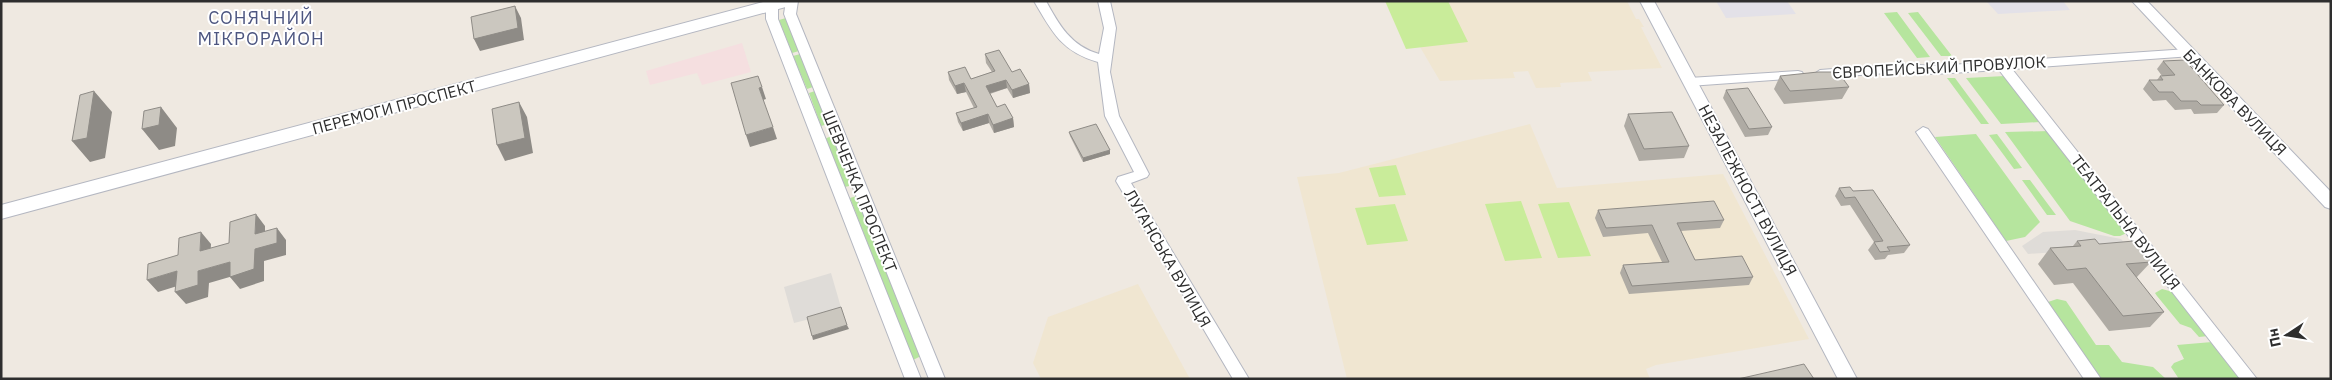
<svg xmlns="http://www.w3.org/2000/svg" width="2332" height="380" font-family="'IBM Plex Sans',sans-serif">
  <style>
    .industrial { fill: #e3e1e8 }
    .education { fill: #f0e6d1 }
    .medical { fill: #f5dfe0 }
    .green { fill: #b6e59e }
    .pitch { fill: #c9ec9a }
    .plaza { fill: #dfdcd8 }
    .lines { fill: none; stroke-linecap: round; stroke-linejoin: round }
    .minor-casing { stroke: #b4b7c1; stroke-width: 2 }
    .tertiary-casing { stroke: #b4b7c1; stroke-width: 2 }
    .secondary-casing { stroke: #b4b7c1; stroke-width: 2 }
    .minor { fill: #fff; fill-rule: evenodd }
    .tertiary { fill: #fff; fill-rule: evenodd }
    .secondary { fill: #fff; fill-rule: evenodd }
    .wall { fill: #afaba4 }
    .shaded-wall { fill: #8e8b86 }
    .building { fill: #cbc7bf; stroke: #8e8b86 }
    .labels { text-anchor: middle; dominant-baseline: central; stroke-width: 4; stroke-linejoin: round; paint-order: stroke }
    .street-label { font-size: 16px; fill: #2e2e2e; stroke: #fff }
    .neighbourhood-label { font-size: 18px; letter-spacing: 1px; fill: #4d5680; stroke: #fff }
  </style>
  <rect width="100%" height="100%" fill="#efe9e1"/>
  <path class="industrial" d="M 1716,1 L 1787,1 L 1796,14 L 1726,18 Z
    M 2063,1 L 2070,10 L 1998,14 L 1987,2 Z"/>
  <path class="education" d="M 1393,1 L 1627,1 L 1636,19 L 1639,19 L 1644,27 L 1641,27 L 1662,68 L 1588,72 L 1592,81 L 1560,83 L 1561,87 L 1536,88 L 1528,71 L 1513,72 L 1515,78 L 1440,81 Z
    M 1530,124 L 1557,188 L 1723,174 L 1809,339 L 1656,365 L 1646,369 L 1650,379 L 1347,379 L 1297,177 L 1339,173 Z
    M 1138,284 L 1190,379 L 1041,379 L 1033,363 L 1048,317 Z"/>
  <path class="medical" d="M 742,43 L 751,72 L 702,85 L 697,73 L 650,85 L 646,71 Z"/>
  <path class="green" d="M 1897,12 L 1930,57 L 1917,58 L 1884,13 Z
    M 1918,12 L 1952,56 L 1941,56 L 1908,13 Z
    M 786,18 L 799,51 L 792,53 L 779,20 Z
    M 800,54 L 813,87 L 807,89 L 793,56 Z
    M 2005,76 L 2040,122 L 2001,124 L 1966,78 Z
    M 1947,78 L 1955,78 L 1989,124 L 1981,124 Z
    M 815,91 L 828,124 L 821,126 L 809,93 Z
    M 2050,131 L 2129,232 L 2120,236 L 2114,236 L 2070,221 L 2005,132 Z
    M 1976,134 L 2040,222 L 2025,237 L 2006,241 L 1935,137 Z
    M 1997,134 L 2022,168 L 2014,169 L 1989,135 Z
    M 832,136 L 853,185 L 845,187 L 824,139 Z
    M 2022,180 L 2030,180 L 2056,215 L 2047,215 Z
    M 857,196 L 921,356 L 913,360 L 850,198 Z
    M 2162,289 L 2173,292 L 2208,336 L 2199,337 L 2191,328 L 2180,324 L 2157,296 L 2155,293 Z
    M 2057,299 L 2066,301 L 2096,345 L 2109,345 L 2122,362 L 2153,367 L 2166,379 L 2100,379 L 2048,302 Z
    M 2212,342 L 2240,379 L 2179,379 L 2171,367 L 2174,363 L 2184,359 L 2177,345 Z"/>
  <path class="pitch" d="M 1385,1 L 1448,1 L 1468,42 L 1406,49 Z
    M 1396,165 L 1406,195 L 1379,197 L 1369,168 Z
    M 1521,201 L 1542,258 L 1505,261 L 1485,204 Z
    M 1569,202 L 1591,256 L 1558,258 L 1538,204 Z
    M 1395,204 L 1408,241 L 1367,245 L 1355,208 Z"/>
  <path class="plaza" d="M 2075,230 L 2121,239 L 2128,247 L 2028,254 L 2022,246 L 2043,232 Z
    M 831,273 L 842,311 L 794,323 L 784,287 Z"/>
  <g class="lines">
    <defs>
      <path id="minor" d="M 766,1 L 778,1 L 778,19 L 921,379 L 905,379 L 766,19 Z
        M 786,1 L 798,1 L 796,14 L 945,379 L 929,379 L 784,14 Z
        M 1034,1 L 1046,1 C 1059,25 1071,46 1099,54 L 1104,28 L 1098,1 L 1110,1 L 1116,28 L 1110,72 L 1119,116 L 1149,174 L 1147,177 L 1131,183 L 1249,379 L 1233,379 L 1116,181 L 1118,177 L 1134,172 L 1105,116 L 1098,62 C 1062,52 1052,32 1034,1 Z
        M 2188,49 L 2194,53 L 2192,56 L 2012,69 L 2257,379 L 2240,379 L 1999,70 L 1935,74 L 1900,72 L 1820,78 L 1814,74 L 1820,70 L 1900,64 L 1935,66 Z
        M 1798,71 L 1802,72 L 1804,75 L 1802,78 L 1689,86 L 1683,82 L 1689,78 Z
        M 1923,127 L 1928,129 L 2101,379 L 2084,379 L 1918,135 L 1916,132 Z"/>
      <path id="tertiary" d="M 1640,1 L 1654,1 L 1857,379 L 1838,379 Z
        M 2132,1 L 2147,1 L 2331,192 L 2331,209 L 2325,207 Z"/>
      <path id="secondary" d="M 767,1 L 795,1 L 793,5 L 1,219 L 1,205 Z"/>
    </defs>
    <use href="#minor" class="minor-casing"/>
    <use href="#tertiary" class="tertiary-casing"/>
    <use href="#secondary" class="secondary-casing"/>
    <use href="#minor" class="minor"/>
    <use href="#tertiary" class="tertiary"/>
    <use href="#secondary" class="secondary"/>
  </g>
  <path class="wall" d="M 985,54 L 1012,72 L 1029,84 L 1030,93 L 1013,98 L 1007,88 L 990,94 L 997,107 L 1013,118 L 1014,127 L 994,133 L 989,123 L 963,131 L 958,122 L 956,113 L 974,108 L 966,92 L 957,94 L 949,80 L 948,72 L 971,79 L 992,72 L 986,63 Z
    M 2163,61 L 2224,105 L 2217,113 L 2194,114 L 2191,109 L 2175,110 L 2166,100 L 2153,101 L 2143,89 L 2149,80 L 2157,80 L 2160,76 L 2162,76 L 2157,69 Z
    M 1780,76 L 1849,87 L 1842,99 L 1784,104 L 1774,89 Z
    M 1726,90 L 1772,127 L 1768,135 L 1745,137 L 1723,98 Z
    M 1628,114 L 1689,146 L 1684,158 L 1639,161 L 1624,126 Z
    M 1069,132 L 1110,154 L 1083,162 L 1070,136 Z
    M 1839,188 L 1853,191 L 1910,245 L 1904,253 L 1888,255 L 1885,259 L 1875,260 L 1868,250 L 1874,242 L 1850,205 L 1841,206 L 1835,196 Z
    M 1598,210 L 1724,220 L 1720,228 L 1681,231 L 1695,260 L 1753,277 L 1749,285 L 1629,294 L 1620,273 L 1623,265 L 1662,262 L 1648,233 L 1603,237 L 1595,218 Z
    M 2077,241 L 2099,244 L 2151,262 L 2136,278 L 2164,312 L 2150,327 L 2109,331 L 2073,283 L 2054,285 L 2038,264 L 2050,248 L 2073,246 Z"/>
  <path class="shaded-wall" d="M 515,6 L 521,18 L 524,40 L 480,51 L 474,39 Z
    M 1006,80 L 1007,88 L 987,94 L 986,86 Z
    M 964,83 L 966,92 L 957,94 L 955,86 Z
    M 1029,84 L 1030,93 L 1013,98 L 1012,90 Z
    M 762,87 L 766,99 L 763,100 L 759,88 Z
    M 94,91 L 112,112 L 105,158 L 90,162 L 72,141 Z
    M 519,102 L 527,117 L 533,153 L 505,161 L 497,145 Z
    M 161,107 L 177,128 L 175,146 L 159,150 L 142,129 Z
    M 988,114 L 989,123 L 963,131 L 961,123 Z
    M 1013,118 L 1014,127 L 994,133 L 993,125 Z
    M 773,127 L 777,139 L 750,147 L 746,135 Z
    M 1110,150 L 1110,154 L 1083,162 L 1083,158 Z
    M 256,214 L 265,226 L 265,246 L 255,234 Z
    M 277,228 L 286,240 L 286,255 L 264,261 L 264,281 L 240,289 L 230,277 L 255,249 Z
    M 201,232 L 211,244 L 210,263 L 200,251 Z
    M 230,262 L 240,274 L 209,283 L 208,297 L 186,304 L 175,292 L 198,271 Z
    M 177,271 L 187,283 L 158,292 L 147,280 Z
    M 847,325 L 849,329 L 813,340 L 812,336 Z"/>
  <path class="building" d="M 515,6 L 518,28 L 474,39 L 471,17 Z
    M 999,50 L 1012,72 L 1020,69 L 1029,84 L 1012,90 L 1006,80 L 986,86 L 997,107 L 1005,104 L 1013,118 L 993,125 L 988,114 L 961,123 L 956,113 L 977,107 L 964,83 L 955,86 L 948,72 L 965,67 L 971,79 L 995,71 L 985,54 Z
    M 2185,60 L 2224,105 L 2201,105 L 2197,101 L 2181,101 L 2173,92 L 2159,92 L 2149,80 L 2163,80 L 2160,76 L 2175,75 L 2163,61 Z
    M 1818,72 L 1838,72 L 1849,87 L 1790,91 L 1780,76 Z
    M 758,76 L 762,87 L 759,88 L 773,127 L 746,135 L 731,83 Z
    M 1748,88 L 1772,127 L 1749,129 L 1726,90 Z
    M 94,91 L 87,138 L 72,141 L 80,95 Z
    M 519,102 L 525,138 L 497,145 L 492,109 Z
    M 161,107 L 159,125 L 142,129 L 144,111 Z
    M 1672,112 L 1689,146 L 1644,149 L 1628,114 Z
    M 1096,124 L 1110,150 L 1083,158 L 1069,132 Z
    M 1850,187 L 1853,191 L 1873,190 L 1910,245 L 1887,247 L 1890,251 L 1880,252 L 1874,242 L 1883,241 L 1855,197 L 1845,198 L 1839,188 Z
    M 1714,201 L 1724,220 L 1677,223 L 1695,260 L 1742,256 L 1753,277 L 1632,286 L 1623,265 L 1669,262 L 1652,225 L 1606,228 L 1598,210 Z
    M 256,214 L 255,234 L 277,228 L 277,243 L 255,249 L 254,269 L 230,277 L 230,262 L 198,271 L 198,285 L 175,292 L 177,271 L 147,280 L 148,264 L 178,255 L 179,238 L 201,232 L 200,251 L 229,243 L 230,222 Z
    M 2095,239 L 2099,244 L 2134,241 L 2151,262 L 2126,264 L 2164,312 L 2123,316 L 2086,268 L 2067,270 L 2050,248 L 2081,246 L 2077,241 Z
    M 841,307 L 847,325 L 812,336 L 807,317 Z
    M 1804,364 L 1814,379 L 1738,379 Z"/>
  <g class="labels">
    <g class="street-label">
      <text transform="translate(1939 67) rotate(-3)">ЄВРОПЕЙСЬКИЙ ПРОВУЛОК</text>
      <text transform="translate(2235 102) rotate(46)">БАНКОВА ВУЛИЦЯ</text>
      <text transform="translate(394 107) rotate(-15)">ПЕРЕМОГИ ПРОСПЕКТ</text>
      <text transform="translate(1748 190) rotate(62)">НЕЗАЛЕЖНОСТІ ВУЛИЦЯ</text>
      <text transform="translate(860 191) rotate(68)">ШЕВЧЕНКА ПРОСПЕКТ</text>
      <text transform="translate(2126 222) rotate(52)">ТЕАТРАЛЬНА ВУЛИЦЯ</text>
      <text transform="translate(1168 258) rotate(60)">ЛУГАНСЬКА ВУЛИЦЯ</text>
    </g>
    <g class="neighbourhood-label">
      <text x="261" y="17">СОНЯЧНИЙ<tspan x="261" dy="21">МІКРОРАЙОН</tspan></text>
    </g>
  </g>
  <rect width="2332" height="380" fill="none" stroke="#2e2e2e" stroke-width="5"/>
  <g transform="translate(2287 335) rotate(258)" stroke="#ffffff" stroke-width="4" paint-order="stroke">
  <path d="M0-4L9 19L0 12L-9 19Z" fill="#2e2e2e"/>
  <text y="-8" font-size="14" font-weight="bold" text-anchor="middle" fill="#2e2e2e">Пн</text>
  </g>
</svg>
